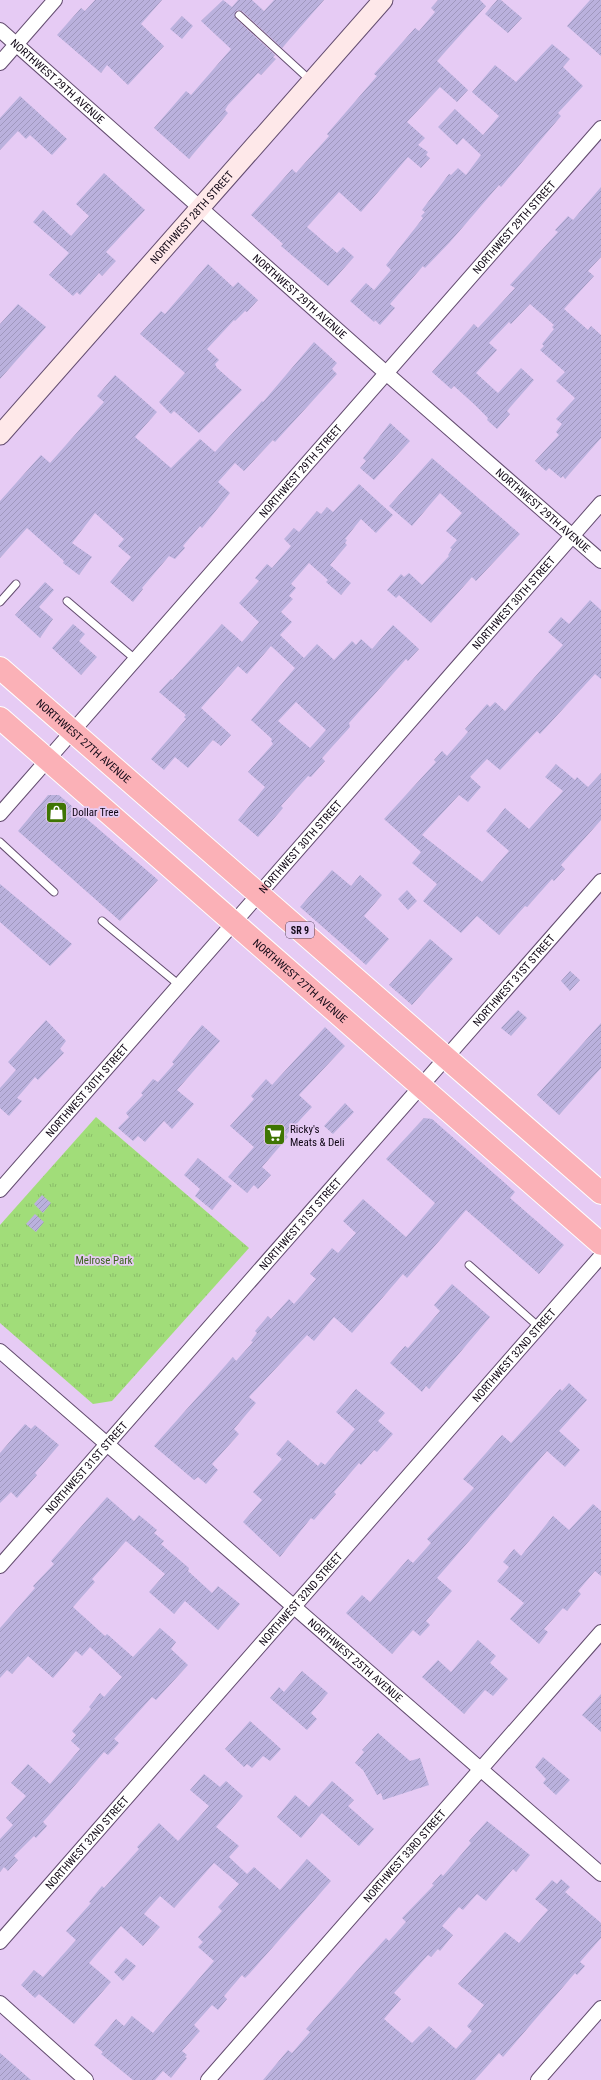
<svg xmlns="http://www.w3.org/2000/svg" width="601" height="2080" font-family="'Roboto Condensed',sans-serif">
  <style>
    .park { fill: url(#park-tufts) }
    .building { fill: url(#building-hatch); fill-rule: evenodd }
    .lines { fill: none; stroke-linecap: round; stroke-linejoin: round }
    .lane-casing { stroke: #634c6f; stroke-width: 9 }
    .street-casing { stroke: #634c6f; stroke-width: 16 }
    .secondary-casing { stroke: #634c6f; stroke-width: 21 }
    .highway-casing { stroke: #fff; stroke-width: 24 }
    .lane { stroke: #fff; stroke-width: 7 }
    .street { stroke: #fff; stroke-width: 14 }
    .secondary { stroke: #fee8e9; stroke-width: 19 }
    .highway { stroke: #fbb1b7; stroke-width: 22 }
    .labels { text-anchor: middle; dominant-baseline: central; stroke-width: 3.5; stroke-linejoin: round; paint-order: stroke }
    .shield { fill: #e6cbf4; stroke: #504258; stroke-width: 1 }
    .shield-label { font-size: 10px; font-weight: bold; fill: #100715 }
    .street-label { font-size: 11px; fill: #100715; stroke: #e6cbf4 }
    .poi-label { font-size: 11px; fill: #100715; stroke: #e6cbf4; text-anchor: start }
    .park-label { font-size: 11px; fill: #3e6421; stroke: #e6cbf4 }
  </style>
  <defs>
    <pattern id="park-tufts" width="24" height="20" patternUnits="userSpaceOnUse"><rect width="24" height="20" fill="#a1dd79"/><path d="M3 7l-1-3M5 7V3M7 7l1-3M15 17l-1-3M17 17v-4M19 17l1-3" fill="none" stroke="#8abc68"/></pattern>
    <pattern id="building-hatch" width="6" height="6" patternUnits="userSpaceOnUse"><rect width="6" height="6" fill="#bab1dd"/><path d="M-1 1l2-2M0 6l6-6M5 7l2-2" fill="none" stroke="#9f97bd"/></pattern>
  </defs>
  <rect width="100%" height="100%" fill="#e6cbf4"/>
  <path class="park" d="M 96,1117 L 249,1248 L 112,1401 L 93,1404 L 0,1323 L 0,1225 Z"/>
  <path class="building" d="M 95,0 L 162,0 L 141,24 L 164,46 L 128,85 L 107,65 L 101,73 L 57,35 L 81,8 L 85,11 Z
    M 223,0 L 232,7 L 238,0 L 252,0 L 264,11 L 274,0 L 324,0 L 282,48 L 242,11 L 238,10 L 235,12 L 236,19 L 275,55 L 273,57 L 276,59 L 261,75 L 258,73 L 228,105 L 225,110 L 228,113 L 189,159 L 154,128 L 186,91 L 191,95 L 231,49 L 201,21 Z
    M 438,0 L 480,0 L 486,6 L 437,61 L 468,90 L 457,102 L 440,87 L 407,122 L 425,138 L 418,145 L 428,152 L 426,155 L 430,158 L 421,168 L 408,157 L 361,212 L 339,192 L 307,227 L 337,253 L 343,247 L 354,257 L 328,286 L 281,246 L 283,244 L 251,215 L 292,169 L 296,173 L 329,136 L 327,134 L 377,76 L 374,74 L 415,28 L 419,31 L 435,12 L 431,8 Z
    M 497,0 L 501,0 L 522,18 L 508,33 L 485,14 Z
    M 590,0 L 601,0 L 601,56 L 567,26 Z
    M 182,16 L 193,26 L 182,39 L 170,29 Z
    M 552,44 L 570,59 L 563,67 L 583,86 L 558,113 L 561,116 L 501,187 L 499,185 L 450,242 L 425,268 L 423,266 L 390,304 L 395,308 L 380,325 L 375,320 L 374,322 L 350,301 L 366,283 L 374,290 L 391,270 L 386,265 L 423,218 L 421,216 L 425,212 L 422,210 L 449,174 L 451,175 L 458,168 L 466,175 L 481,155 L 463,138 L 457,145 L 438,127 L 455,109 L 483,135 L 499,116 L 472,92 L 495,65 L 516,82 Z
    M 20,96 L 67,139 L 52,155 L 30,135 L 26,139 L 18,131 L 0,150 L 0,118 Z
    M 104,173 L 145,210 L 106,252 L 116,261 L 102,276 L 99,273 L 80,295 L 77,292 L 73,296 L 49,275 L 69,253 L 33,222 L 43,210 L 71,236 L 89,216 L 76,204 Z
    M 601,187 L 601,257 L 588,271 L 594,276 L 564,309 L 588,330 L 591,326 L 601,335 L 601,438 L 565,479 L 563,476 L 561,478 L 549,468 L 546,471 L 535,461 L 559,435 L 556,432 L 562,424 L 556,419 L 575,398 L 556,381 L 565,372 L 540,350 L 544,346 L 542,344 L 554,329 L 552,327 L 554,325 L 530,304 L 511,324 L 509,322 L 489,343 L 497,350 L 476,373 L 498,393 L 521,368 L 534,380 L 507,411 L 510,414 L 497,429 L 487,420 L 488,418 L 475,405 L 454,386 L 451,389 L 432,372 L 474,324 L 478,328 L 515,288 L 510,285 L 558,232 L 555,230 L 568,216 L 573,220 Z
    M 208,264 L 233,287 L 238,282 L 258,300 L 247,312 L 245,311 L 235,321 L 234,320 L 207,349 L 219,360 L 215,364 L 217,368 L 242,390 L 199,433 L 174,411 L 171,414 L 159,402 L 185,373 L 140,334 L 161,311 L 165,314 Z
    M 18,304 L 46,327 L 0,379 L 0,324 Z
    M 314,342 L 337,363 L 332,369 L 337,374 L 275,442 L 273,440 L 244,471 L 235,463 L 218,482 L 230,493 L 202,528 L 200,526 L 183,546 L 185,548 L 175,559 L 169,556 L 142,588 L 143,589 L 133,602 L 110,582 L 131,557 L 118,546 L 124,539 L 95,513 L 72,543 L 92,557 L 79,575 L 63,563 L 64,561 L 27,528 L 0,558 L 0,501 L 41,455 L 50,463 L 104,402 L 97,396 L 115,375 L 157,412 L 135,437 L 171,468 L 200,439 L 215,452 L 262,401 L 263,402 Z
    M 390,423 L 410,441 L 374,480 L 360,468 L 366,461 L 363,458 Z
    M 432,458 L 520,534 L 476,581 L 472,577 L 431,623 L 399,595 L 396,598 L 387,590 L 401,574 L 404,577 L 409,573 L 422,585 L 449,556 L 448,555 L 452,549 L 450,548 L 457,540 L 446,531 L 462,513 L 440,493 L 412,526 L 389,506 Z
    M 359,484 L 393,515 L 376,533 L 361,519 L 345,539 L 347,540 L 345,543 L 347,545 L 330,565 L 351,583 L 341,595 L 326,582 L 328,580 L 309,563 L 291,584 L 296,588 L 289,596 L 293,599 L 281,612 L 292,622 L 280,635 L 304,658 L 317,644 L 334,660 L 352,641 L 356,645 L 361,639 L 372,649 L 393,625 L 419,649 L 408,661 L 406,659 L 349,723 L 350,727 L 322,758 L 325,761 L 311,777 L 308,776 L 281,806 L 283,808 L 258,837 L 238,820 L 265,787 L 248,772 L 273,744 L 271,741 L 272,739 L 251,720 L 295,668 L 271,646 L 247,674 L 238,666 L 201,708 L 231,735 L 221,746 L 213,740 L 188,768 L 175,757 L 164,770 L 151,759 L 186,719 L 184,717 L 186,715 L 159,692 L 171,679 L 172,680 L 222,624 L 242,642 L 259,622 L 239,603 L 259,581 L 255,578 L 267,564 L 272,568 L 291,546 L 284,539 L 294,528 L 299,532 L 317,511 L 321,514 L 327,507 L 333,512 ZM 296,702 L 326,730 L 310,748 L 278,721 Z
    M 45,582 L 54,590 L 39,607 L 53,619 L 40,638 L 15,615 Z
    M 590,600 L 601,610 L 601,679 L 595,674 L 540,734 L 537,731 L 500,770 L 487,759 L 470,777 L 481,787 L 468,802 L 459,795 L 422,835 L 482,882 L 509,851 L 486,831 L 505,808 L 529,829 L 563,791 L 545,777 L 556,764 L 575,780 L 577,777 L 588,787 L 601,773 L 601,820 L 561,865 L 565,869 L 554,881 L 552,879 L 527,907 L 525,906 L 499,935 L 477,916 L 461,933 L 423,901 L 437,884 L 412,863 L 421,852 L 384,819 L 436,762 L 434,760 L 442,751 L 447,756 L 468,732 L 465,729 L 487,704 L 490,707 L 495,702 L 505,711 L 563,645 L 548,632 L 561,617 L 569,624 Z
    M 73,624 L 85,634 L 79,641 L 97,657 L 81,675 L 52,648 Z
    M 48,795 L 59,795 L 158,880 L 120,921 L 18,831 Z
    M 332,870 L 351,886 L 360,875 L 382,895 L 364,916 L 389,939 L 366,965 L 300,907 Z
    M 0,884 L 72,944 L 50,966 L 0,922 Z
    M 407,890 L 417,901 L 408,910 L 398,899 Z
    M 430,939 L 453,959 L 412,1005 L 389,985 Z
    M 570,971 L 580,980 L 570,991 L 561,981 Z
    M 518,1010 L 527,1018 L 511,1036 L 501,1028 Z
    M 46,1020 L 66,1041 L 60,1049 L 64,1053 L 38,1080 L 35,1077 L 17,1098 L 22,1101 L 9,1116 L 0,1108 L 0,1088 L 16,1070 L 8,1062 Z
    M 601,1023 L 601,1068 L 559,1115 L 537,1095 Z
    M 202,1025 L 220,1041 L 177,1090 L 194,1104 L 172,1129 L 164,1121 L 145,1142 L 138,1136 L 133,1141 L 118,1128 L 129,1117 L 126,1113 L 143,1095 L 141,1093 L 153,1079 L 158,1082 L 174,1064 L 172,1062 Z
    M 325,1027 L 345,1046 L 299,1095 L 312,1107 L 286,1135 L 288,1137 L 262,1167 L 271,1175 L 258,1189 L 254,1185 L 247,1193 L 228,1177 L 254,1147 L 230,1126 L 254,1099 L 251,1096 L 266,1079 L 272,1085 Z
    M 345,1103 L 354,1112 L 333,1134 L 324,1126 Z
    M 424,1118 L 432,1119 L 515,1192 L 510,1198 L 564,1245 L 539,1274 L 466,1210 L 407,1278 L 403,1274 L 352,1333 L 334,1317 L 314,1341 L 307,1335 L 249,1397 L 256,1403 L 234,1429 L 239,1434 L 212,1464 L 218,1470 L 206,1484 L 198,1477 L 194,1480 L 154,1446 L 233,1357 L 236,1361 L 253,1342 L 251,1341 L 257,1333 L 255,1331 L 268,1316 L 271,1319 L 289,1299 L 294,1304 L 316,1279 L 310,1274 L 332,1248 L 338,1253 L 356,1233 L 343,1221 L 363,1199 L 406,1237 L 435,1203 L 386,1159 Z
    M 198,1158 L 232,1186 L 212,1210 L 195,1196 L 200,1189 L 184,1175 Z
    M 42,1195 L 51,1203 L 43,1213 L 34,1204 Z
    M 35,1214 L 44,1222 L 36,1232 L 26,1224 Z
    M 452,1284 L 490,1317 L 429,1389 L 426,1386 L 422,1392 L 390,1363 L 405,1346 L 408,1348 L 440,1311 L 434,1305 Z
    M 569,1383 L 587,1400 L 559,1431 L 580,1450 L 565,1467 L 547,1451 L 437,1578 L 452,1591 L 426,1621 L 430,1625 L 420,1636 L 413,1630 L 392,1654 L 346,1613 L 362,1595 L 370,1602 L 408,1559 L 413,1563 L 431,1543 L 427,1539 L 474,1488 L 463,1479 L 502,1435 L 511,1443 L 560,1389 L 562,1391 Z
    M 356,1389 L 385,1413 L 378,1421 L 393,1434 L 377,1452 L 374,1450 L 361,1465 L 359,1463 L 334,1492 L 336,1494 L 314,1520 L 311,1518 L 280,1557 L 243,1522 L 262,1500 L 253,1492 L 282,1459 L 276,1454 L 288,1440 L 318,1466 L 321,1462 L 325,1465 L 355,1429 L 336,1412 Z
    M 25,1424 L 31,1429 L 35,1425 L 59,1445 L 35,1473 L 37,1475 L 17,1498 L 11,1492 L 0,1503 L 0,1453 Z
    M 107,1497 L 134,1521 L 139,1515 L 157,1530 L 154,1533 L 164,1541 L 161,1544 L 189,1568 L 188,1571 L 212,1593 L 218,1586 L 240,1604 L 218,1630 L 185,1601 L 174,1614 L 149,1592 L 165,1574 L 126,1541 L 92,1579 L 95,1582 L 73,1607 L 105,1636 L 107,1634 L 133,1657 L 160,1628 L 176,1642 L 171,1649 L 188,1665 L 156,1700 L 152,1697 L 134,1717 L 114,1739 L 119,1743 L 108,1755 L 104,1752 L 43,1822 L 47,1826 L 36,1838 L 34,1836 L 14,1856 L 18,1860 L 8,1871 L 4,1867 L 0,1872 L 0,1839 L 13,1825 L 6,1818 L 26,1796 L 11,1783 L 28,1764 L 50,1784 L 80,1749 L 71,1741 L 76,1735 L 72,1731 L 91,1709 L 89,1707 L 100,1693 L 104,1697 L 122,1677 L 90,1647 L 82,1656 L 76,1651 L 53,1678 L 28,1656 L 12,1674 L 7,1670 L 0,1678 L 0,1628 L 35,1588 L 33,1586 L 54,1564 L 51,1561 Z
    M 593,1504 L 601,1511 L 601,1576 L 595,1571 L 578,1591 L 581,1594 L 567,1611 L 563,1608 L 544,1629 L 548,1632 L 539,1644 L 510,1619 L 524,1603 L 497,1581 L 509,1567 L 503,1562 L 514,1549 L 521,1556 L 553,1516 L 569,1530 Z
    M 478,1640 L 496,1656 L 490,1663 L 508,1679 L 493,1696 L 485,1690 L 464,1714 L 422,1677 L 438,1660 L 451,1672 Z
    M 302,1671 L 328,1693 L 311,1713 L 317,1719 L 307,1730 L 270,1698 L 279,1687 L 284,1692 Z
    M 601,1694 L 601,1732 L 582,1715 Z
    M 250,1721 L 281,1749 L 270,1761 L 263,1756 L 252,1768 L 247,1764 L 244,1767 L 225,1749 Z
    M 378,1733 L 410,1761 L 420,1758 L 429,1785 L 383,1800 L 381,1793 L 377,1795 L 363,1770 L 355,1763 L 364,1752 L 362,1750 Z
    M 543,1757 L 570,1780 L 556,1795 L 543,1783 L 546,1779 L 535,1767 Z
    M 204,1774 L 220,1787 L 226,1781 L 243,1796 L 216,1827 L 239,1846 L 229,1857 L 247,1874 L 254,1867 L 280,1890 L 307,1859 L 331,1881 L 250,1973 L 245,1978 L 242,1975 L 224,1996 L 227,1999 L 218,2010 L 212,2005 L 194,2025 L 200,2031 L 182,2051 L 187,2055 L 185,2057 L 187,2058 L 171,2078 L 163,2071 L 155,2080 L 133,2080 L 101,2054 L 103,2052 L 94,2045 L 116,2019 L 124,2026 L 132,2016 L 153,2033 L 214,1961 L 198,1947 L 203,1942 L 198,1937 L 222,1911 L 218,1907 L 239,1884 L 214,1863 L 174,1908 L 160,1896 L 144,1914 L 160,1927 L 143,1946 L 121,1926 L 89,1963 L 111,1982 L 74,2024 L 39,1994 L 35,1998 L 21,1985 L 34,1970 L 43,1977 L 76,1940 L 66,1931 L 91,1903 L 89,1902 L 102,1886 L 104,1888 L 139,1849 L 137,1847 L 159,1823 L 178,1841 L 209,1806 L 190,1790 Z
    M 332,1781 L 354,1800 L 348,1806 L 374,1829 L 359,1846 L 322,1813 L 301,1838 L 277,1817 L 295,1795 L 309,1807 Z
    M 487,1821 L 530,1855 L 516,1872 L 513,1869 L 486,1901 L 477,1894 L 463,1910 L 459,1907 L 442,1926 L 453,1935 L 440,1951 L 438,1949 L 431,1957 L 428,1955 L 394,1993 L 401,1999 L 384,2019 L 412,2043 L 429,2026 L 456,2049 L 472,2031 L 467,2026 L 484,2005 L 458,1984 L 505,1932 L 519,1943 L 548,1910 L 535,1899 L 552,1880 L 557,1884 L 561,1879 L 570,1887 L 565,1892 L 601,1923 L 601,1938 L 580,1962 L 585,1966 L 577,1975 L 575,1973 L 503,2057 L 499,2053 L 475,2080 L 263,2080 L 288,2050 L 292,2053 L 310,2032 L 306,2029 L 368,1958 L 386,1938 L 389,1941 L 406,1922 L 402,1918 L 434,1885 L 432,1884 L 441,1874 L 443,1876 L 471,1843 L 469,1841 Z
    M 126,1958 L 136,1966 L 123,1981 L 114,1972 Z
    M 0,2053 L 31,2080 L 0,2080 Z"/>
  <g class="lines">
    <defs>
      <path id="lane" d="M 239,15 L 311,81
        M 67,601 L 135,659
        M 0,602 L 16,584
        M 0,842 L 54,892
        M 102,921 L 178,984
        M 469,1265 L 539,1327"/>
      <g id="street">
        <path id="s1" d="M 0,30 L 386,373 L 601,561"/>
        <path d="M 0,63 L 55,0"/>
        <path id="s2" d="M 0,814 L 601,128"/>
        <path id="s3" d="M 0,1190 L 601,503"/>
        <path id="s4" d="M 0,1351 L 601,1874"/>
        <path id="s5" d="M 0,1566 L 601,881"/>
        <path id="s6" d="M 0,1942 L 601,1256"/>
        <path d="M 0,2003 L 86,2080"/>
        <path id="s7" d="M 208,2080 L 601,1632"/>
        <path d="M 538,2080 L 601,2008"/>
      </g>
      <g id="secondary">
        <path id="s8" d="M 0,435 L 383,0"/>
      </g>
      <g id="highway">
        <path id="s9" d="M 0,668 L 601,1193"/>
        <path id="s10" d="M 0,718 L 601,1244"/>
      </g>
    </defs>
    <use href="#lane" class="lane-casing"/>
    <use href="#street" class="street-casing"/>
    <use href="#secondary" class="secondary-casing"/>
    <use href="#highway" class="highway-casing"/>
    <use href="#lane" class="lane"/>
    <use href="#street" class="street"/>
    <use href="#secondary" class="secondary"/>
    <use href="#highway" class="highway"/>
  </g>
  <defs>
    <symbol id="shop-square" viewBox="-11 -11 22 22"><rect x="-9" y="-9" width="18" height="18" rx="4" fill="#3e7502" stroke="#e6cbf4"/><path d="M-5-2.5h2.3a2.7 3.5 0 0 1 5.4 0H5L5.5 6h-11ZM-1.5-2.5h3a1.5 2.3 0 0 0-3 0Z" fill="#fff"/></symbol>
    <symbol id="supermarket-square" viewBox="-11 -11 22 22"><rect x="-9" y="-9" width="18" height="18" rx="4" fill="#3e7502" stroke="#e6cbf4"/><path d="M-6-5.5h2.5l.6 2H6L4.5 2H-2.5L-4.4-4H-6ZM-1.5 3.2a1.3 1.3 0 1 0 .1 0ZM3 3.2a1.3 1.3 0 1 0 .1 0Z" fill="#fff"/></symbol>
  </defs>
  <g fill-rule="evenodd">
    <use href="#shop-square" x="44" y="800" width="25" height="25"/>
    <use href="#supermarket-square" x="262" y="1122" width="25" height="25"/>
  </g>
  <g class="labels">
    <rect class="shield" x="286" y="922" width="28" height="16" rx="3"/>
    <g class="shield-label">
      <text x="300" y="930">SR 9</text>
    </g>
    <g class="street-label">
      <text stroke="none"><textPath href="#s1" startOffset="77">NORTHWEST 29TH AVENUE</textPath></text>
      <text stroke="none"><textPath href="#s8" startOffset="290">NORTHWEST 28TH STREET</textPath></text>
      <text stroke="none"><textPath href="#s2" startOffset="780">NORTHWEST 29TH STREET</textPath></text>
      <text stroke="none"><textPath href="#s1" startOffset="401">NORTHWEST 29TH AVENUE</textPath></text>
      <text stroke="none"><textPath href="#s2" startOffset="456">NORTHWEST 29TH STREET</textPath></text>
      <text stroke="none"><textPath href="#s1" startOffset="725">NORTHWEST 29TH AVENUE</textPath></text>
      <text stroke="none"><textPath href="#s3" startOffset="780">NORTHWEST 30TH STREET</textPath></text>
      <text stroke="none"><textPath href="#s9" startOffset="111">NORTHWEST 27TH AVENUE</textPath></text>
      <text stroke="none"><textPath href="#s3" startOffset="456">NORTHWEST 30TH STREET</textPath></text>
      <text stroke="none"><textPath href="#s5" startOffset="779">NORTHWEST 31ST STREET</textPath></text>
      <text stroke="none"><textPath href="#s10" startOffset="399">NORTHWEST 27TH AVENUE</textPath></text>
      <text stroke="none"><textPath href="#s3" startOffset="132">NORTHWEST 30TH STREET</textPath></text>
      <text stroke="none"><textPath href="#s5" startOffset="455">NORTHWEST 31ST STREET</textPath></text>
      <text stroke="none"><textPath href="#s6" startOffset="780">NORTHWEST 32ND STREET</textPath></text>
      <text stroke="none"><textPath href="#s5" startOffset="131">NORTHWEST 31ST STREET</textPath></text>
      <text stroke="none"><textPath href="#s6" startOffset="456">NORTHWEST 32ND STREET</textPath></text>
      <text stroke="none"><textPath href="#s4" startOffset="471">NORTHWEST 25TH AVENUE</textPath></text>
      <text stroke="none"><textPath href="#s6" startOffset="132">NORTHWEST 32ND STREET</textPath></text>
      <text stroke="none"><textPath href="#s7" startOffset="298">NORTHWEST 33RD STREET</textPath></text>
    </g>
    <g class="poi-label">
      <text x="72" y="812">Dollar Tree</text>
      <text x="290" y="1129">Ricky's<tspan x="290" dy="13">Meats &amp; Deli</tspan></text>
    </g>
    <g class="park-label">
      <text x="104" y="1260">Melrose Park</text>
    </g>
  </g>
</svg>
